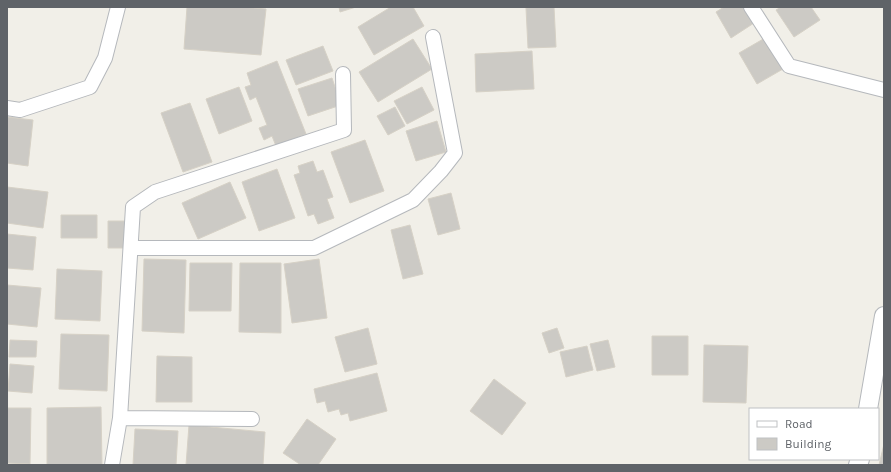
<svg xmlns="http://www.w3.org/2000/svg" width="891" height="472" font-family="Karla,sans-serif">
  <style>
    .building { fill: #cccac5; stroke: #d6d1c6 }
    .lines { fill: none; stroke-linecap: round; stroke-linejoin: round }
    .minor-casing { stroke: #b5b8bc; stroke-width: 16 }
    .tertiary-casing { stroke: #b5b8bc; stroke-width: 20 }
    .minor { stroke: #fff; stroke-width: 14 }
    .tertiary { stroke: #fff; stroke-width: 18 }
  </style>
  <rect width="100%" height="100%" fill="#f1efe8"/>
  <path class="building" d="M 187,7 L 243,7 L 266,9 L 261,55 L 184,49 Z
    M 339,7 L 356,7 L 340,12 Z
    M 391,7 L 413,7 L 424,26 L 374,55 L 358,27 Z
    M 537,7 L 554,7 L 556,47 L 528,48 L 526,8 Z
    M 724,7 L 744,7 L 754,23 L 731,38 L 716,12 Z
    M 781,7 L 811,7 L 820,20 L 794,37 L 776,10 Z
    M 765,38 L 783,69 L 757,84 L 739,53 Z
    M 413,39 L 432,69 L 378,102 L 359,72 Z
    M 323,46 L 333,71 L 296,85 L 286,60 Z
    M 532,51 L 534,89 L 476,92 L 475,54 Z
    M 277,61 L 306,134 L 276,146 L 272,136 L 264,140 L 259,128 L 267,125 L 256,97 L 250,100 L 245,87 L 251,85 L 247,73 Z
    M 332,78 L 341,105 L 308,116 L 298,89 Z
    M 239,87 L 252,121 L 219,134 L 206,99 Z
    M 422,87 L 434,110 L 407,124 L 394,101 Z
    M 190,103 L 212,162 L 183,172 L 161,113 Z
    M 395,107 L 405,126 L 388,135 L 377,116 Z
    M 7,117 L 33,120 L 28,166 L 7,163 Z
    M 437,121 L 446,152 L 416,161 L 406,131 Z
    M 365,140 L 384,191 L 350,203 L 331,152 Z
    M 313,161 L 317,172 L 323,170 L 333,197 L 327,199 L 334,218 L 318,224 L 314,214 L 308,216 L 294,175 L 300,173 L 298,166 Z
    M 277,169 L 295,218 L 259,231 L 242,182 Z
    M 230,182 L 246,218 L 198,239 L 182,203 Z
    M 7,187 L 48,192 L 43,228 L 7,223 Z
    M 451,193 L 460,229 L 438,235 L 428,199 Z
    M 61,215 L 97,215 L 97,238 L 61,238 Z
    M 108,221 L 125,221 L 124,248 L 108,248 Z
    M 410,225 L 423,274 L 403,279 L 391,230 Z
    M 7,234 L 36,237 L 33,270 L 7,268 Z
    M 144,259 L 186,260 L 184,333 L 142,331 Z
    M 319,259 L 327,318 L 292,323 L 284,264 Z
    M 190,263 L 232,263 L 231,311 L 189,311 Z
    M 240,263 L 281,263 L 281,333 L 239,332 Z
    M 57,269 L 102,271 L 100,321 L 55,319 Z
    M 7,285 L 41,288 L 37,327 L 7,324 Z
    M 368,328 L 377,364 L 345,372 L 335,337 Z
    M 557,328 L 564,348 L 549,353 L 542,333 Z
    M 61,334 L 109,335 L 107,391 L 59,389 Z
    M 652,336 L 688,336 L 688,375 L 652,375 Z
    M 10,340 L 37,341 L 36,357 L 9,357 Z
    M 608,340 L 615,367 L 597,371 L 590,344 Z
    M 704,345 L 748,346 L 746,403 L 703,402 Z
    M 587,346 L 593,370 L 566,377 L 560,352 Z
    M 157,356 L 192,357 L 192,402 L 156,402 Z
    M 10,364 L 34,366 L 32,393 L 8,391 Z
    M 377,373 L 387,411 L 350,421 L 348,413 L 341,415 L 339,409 L 328,412 L 325,401 L 317,403 L 314,389 Z
    M 494,379 L 526,403 L 502,435 L 470,411 Z
    M 101,407 L 102,465 L 47,465 L 47,408 Z
    M 7,408 L 31,408 L 30,464 L 7,463 Z
    M 307,419 L 336,439 L 318,465 L 301,465 L 283,453 Z
    M 189,425 L 265,432 L 263,465 L 186,465 Z
    M 135,429 L 178,431 L 176,465 L 133,465 Z
    M 884,444 L 884,465 L 879,465 Z"/>
  <g class="lines">
    <defs>
      <path id="minor" d="M 751,7 L 789,66 L 884,90
        M 7,108 L 20,110 L 90,87 L 105,58 L 118,7
        M 131,248 L 314,248 L 413,200 L 441,171 L 455,153 L 433,37
        M 120,418 L 252,419
        M 112,465 L 120,418 L 133,207 L 155,192 L 344,130 L 343,74"/>
      <path id="tertiary" d="M 868,409 L 884,316
        M 858,465 L 860,459"/>
    </defs>
    <use href="#minor" class="minor-casing"/>
    <use href="#tertiary" class="tertiary-casing"/>
    <use href="#minor" class="minor"/>
    <use href="#tertiary" class="tertiary"/>
  </g>
  <rect width="891" height="472" fill="none" stroke="#5f6368" stroke-width="16"/>
  <rect x="749" y="408" width="130" height="52" fill="#ffffff" stroke="#bfc1c3"/>
  <rect x="757" y="421" width="20" height="6" fill="#ffffff" stroke="#bfc1c3"/>
  <text x="785" y="428" font-size="12" fill="#5f6368">Road</text>
  <rect x="757" y="438" width="20" height="12" fill="#cccac5" stroke="#bfc1c3"/>
  <text x="785" y="448" font-size="12" fill="#5f6368">Building</text>
</svg>
